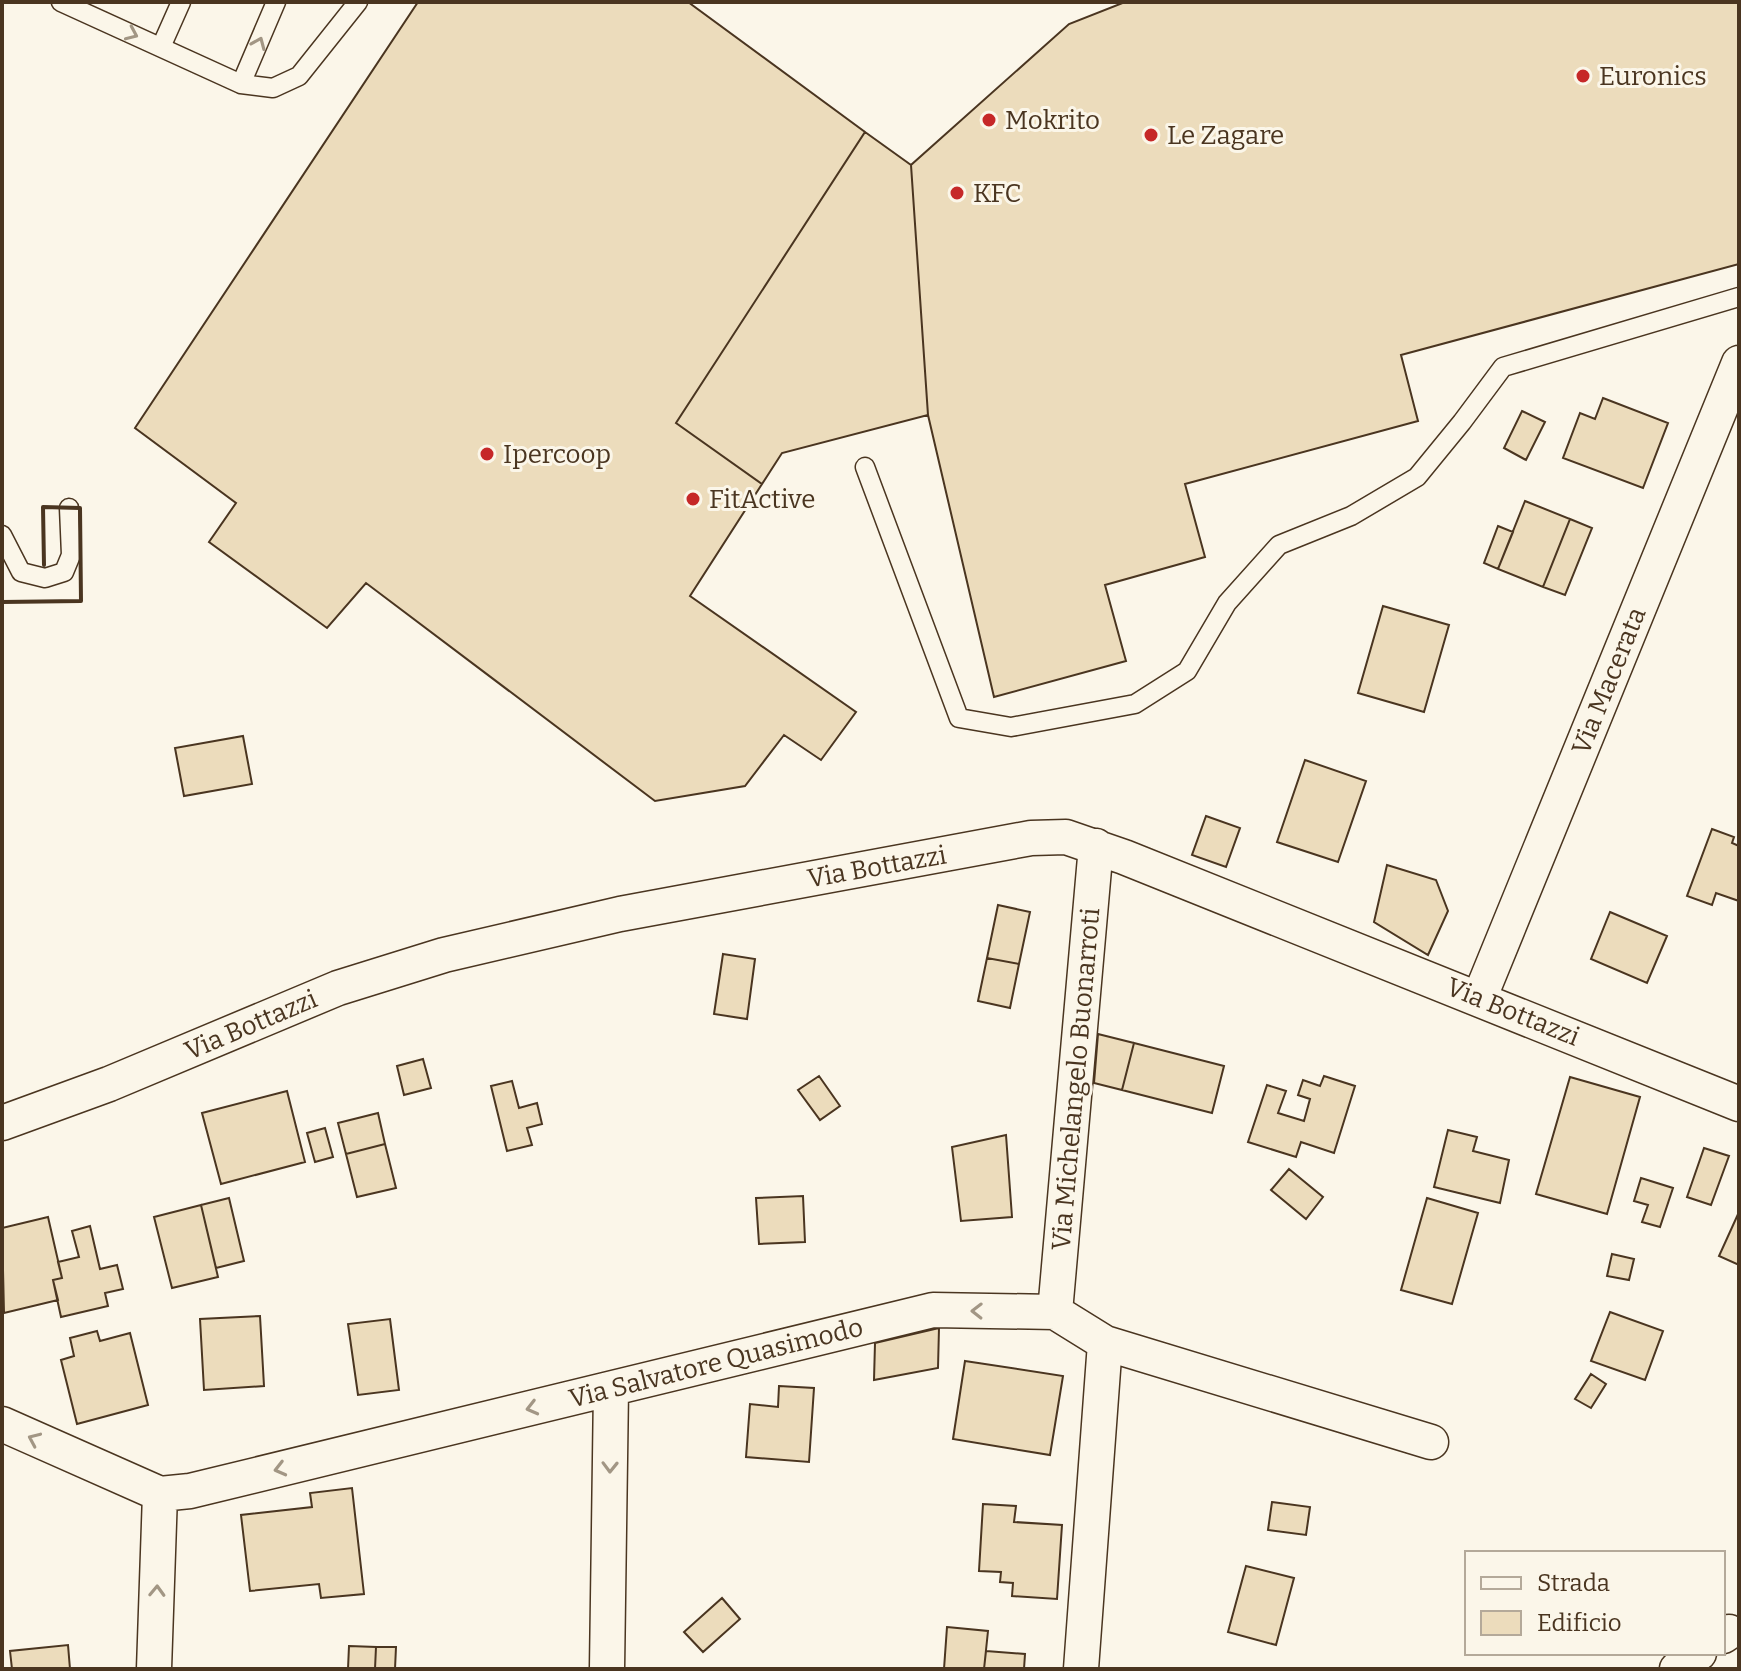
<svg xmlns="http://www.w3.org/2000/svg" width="1741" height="1671" font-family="Bitter,serif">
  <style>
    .building { fill: #ecdcbc; stroke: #4a3520; stroke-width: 2 }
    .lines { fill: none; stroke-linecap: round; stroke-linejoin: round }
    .service-casing { stroke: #4a3520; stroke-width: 21 }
    .minor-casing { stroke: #4a3520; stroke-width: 37 }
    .service { stroke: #fbf6e9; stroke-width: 18 }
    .minor { stroke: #fbf6e9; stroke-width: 34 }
    .wall { stroke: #4a3520; stroke-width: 4 }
    .oneway { stroke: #a29684 }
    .poi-dot { fill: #c62828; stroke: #fbf6e9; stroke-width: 3 }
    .labels { text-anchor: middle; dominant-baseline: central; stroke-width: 6; stroke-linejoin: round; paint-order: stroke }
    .poi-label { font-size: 26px; fill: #4a3520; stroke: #fbf6e9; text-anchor: start }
    .street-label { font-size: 26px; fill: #4a3520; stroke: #fbf6e9 }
  </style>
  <rect width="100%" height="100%" fill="#fbf6e9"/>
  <path class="building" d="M 418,2 L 688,2 L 865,132 L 676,423 L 762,484 L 690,596 L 856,712 L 821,760 L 784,735 L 745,786 L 655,801 L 366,583 L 327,628 L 209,542 L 236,503 L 135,428 Z
    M 1125,2 L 1739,2 L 1739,264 L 1401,355 L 1418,421 L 1185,484 L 1205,557 L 1105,585 L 1126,661 L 994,697 L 928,415 L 911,165 L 1069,24 Z
    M 865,132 L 911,165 L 928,415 L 782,453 L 762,484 L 676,423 Z
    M 1603,398 L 1668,423 L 1643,488 L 1563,458 L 1580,413 L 1595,419 Z
    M 1522,411 L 1545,422 L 1526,460 L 1504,448 Z
    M 1525,501 L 1570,519 L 1543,587 L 1498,569 Z
    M 1570,519 L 1592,528 L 1565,595 L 1543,587 Z
    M 1498,526 L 1513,532 L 1498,569 L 1484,563 Z
    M 1383,606 L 1449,625 L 1424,712 L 1358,693 Z
    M 243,736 L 252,784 L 184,796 L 175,748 Z
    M 1305,760 L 1366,781 L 1338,862 L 1277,842 Z
    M 1206,816 L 1240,828 L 1226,867 L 1192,855 Z
    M 1712,829 L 1734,837 L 1732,843 L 1739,846 L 1739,901 L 1716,893 L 1712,905 L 1687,896 Z
    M 1387,865 L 1436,880 L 1448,911 L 1428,955 L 1374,922 Z
    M 998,905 L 1030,912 L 1019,964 L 987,958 Z
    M 1610,912 L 1667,936 L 1647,983 L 1591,959 Z
    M 723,954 L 755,959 L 747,1019 L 714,1014 Z
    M 987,958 L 1019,964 L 1010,1008 L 978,1001 Z
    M 1098,1034 L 1134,1043 L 1122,1090 L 1094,1083 Z
    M 1134,1043 L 1224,1066 L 1212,1113 L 1122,1090 Z
    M 423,1059 L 431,1088 L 404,1095 L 397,1066 Z
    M 819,1076 L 840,1106 L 820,1120 L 798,1090 Z
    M 1324,1076 L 1355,1086 L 1334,1153 L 1301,1142 L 1296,1157 L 1248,1142 L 1267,1085 L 1286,1091 L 1278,1113 L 1304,1121 L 1310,1099 L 1298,1095 L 1303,1080 L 1320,1086 Z
    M 1570,1077 L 1640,1097 L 1607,1214 L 1536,1194 Z
    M 512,1081 L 519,1108 L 537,1103 L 542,1124 L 527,1128 L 532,1145 L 507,1151 L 491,1086 Z
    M 287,1091 L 305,1162 L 221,1184 L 202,1113 Z
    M 378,1113 L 385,1144 L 346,1154 L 338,1123 Z
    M 325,1128 L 333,1157 L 315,1162 L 307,1133 Z
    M 1448,1130 L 1477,1137 L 1473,1151 L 1509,1160 L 1500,1203 L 1434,1187 Z
    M 1006,1135 L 1012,1217 L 961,1221 L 952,1147 Z
    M 385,1144 L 396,1188 L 357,1197 L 346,1154 Z
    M 1704,1148 L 1729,1156 L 1711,1205 L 1687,1197 Z
    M 1289,1169 L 1323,1197 L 1306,1219 L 1271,1190 Z
    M 1641,1178 L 1673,1188 L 1660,1227 L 1642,1222 L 1648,1205 L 1634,1201 Z
    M 803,1196 L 805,1242 L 759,1244 L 756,1198 Z
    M 229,1198 L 244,1261 L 216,1268 L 201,1205 Z
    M 1427,1198 L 1478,1213 L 1452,1304 L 1401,1290 Z
    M 201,1205 L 218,1277 L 172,1288 L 154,1217 Z
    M 1739,1212 L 1739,1265 L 1719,1256 Z
    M 48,1217 L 62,1278 L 53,1280 L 58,1300 L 4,1313 L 2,1228 Z
    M 90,1226 L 100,1269 L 117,1265 L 123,1289 L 105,1293 L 108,1306 L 61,1317 L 53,1280 L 62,1278 L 58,1262 L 79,1257 L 72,1231 Z
    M 1612,1254 L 1634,1259 L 1629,1280 L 1607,1276 Z
    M 1610,1312 L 1663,1331 L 1645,1380 L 1591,1361 Z
    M 260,1316 L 264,1386 L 204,1390 L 200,1319 Z
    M 390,1319 L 399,1390 L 358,1395 L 348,1324 Z
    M 939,1328 L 938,1368 L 874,1380 L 875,1343 Z
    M 97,1331 L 100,1341 L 130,1333 L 148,1405 L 77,1424 L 61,1360 L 74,1356 L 70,1338 Z
    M 965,1361 L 1063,1376 L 1050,1455 L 953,1439 Z
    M 1591,1374 L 1606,1384 L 1591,1408 L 1575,1399 Z
    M 779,1386 L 814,1388 L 809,1462 L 746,1457 L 750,1404 L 778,1407 Z
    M 352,1488 L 364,1594 L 321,1598 L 319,1584 L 250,1591 L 241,1515 L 312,1507 L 310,1493 Z
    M 1272,1502 L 1310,1507 L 1306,1535 L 1268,1530 Z
    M 983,1504 L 1016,1506 L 1014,1522 L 1062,1525 L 1057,1599 L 1012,1596 L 1013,1583 L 1000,1582 L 1001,1572 L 979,1571 Z
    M 1246,1566 L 1294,1578 L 1276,1645 L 1228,1632 Z
    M 722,1598 L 740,1619 L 703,1652 L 684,1632 Z
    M 947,1627 L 988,1631 L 984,1669 L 944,1669 Z
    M 68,1645 L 70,1669 L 12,1669 L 10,1651 Z
    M 349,1646 L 376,1647 L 375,1669 L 348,1669 Z
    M 376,1647 L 396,1647 L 395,1669 L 375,1669 Z
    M 986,1651 L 1025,1654 L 1024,1669 L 984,1669 Z"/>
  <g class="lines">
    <defs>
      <path id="service" d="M 61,2 L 241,84 L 273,88 L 299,76 L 358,2
        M 161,47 L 181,2
        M 241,84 L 276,2
        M 865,467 L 959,718 L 1011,727 L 1135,704 L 1187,671 L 1227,603 L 1279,545 L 1351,516 L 1417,477 L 1462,422 L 1503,367 L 1739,297
        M 2,535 L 21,572 L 45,578 L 64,572 L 71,555 L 69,508"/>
      <path id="minor" d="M 1479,999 L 1739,363
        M 2,1123 L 109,1084 L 338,988 L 444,955 L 620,914 L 1031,838 L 1066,837 L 1124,857 L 1739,1104
        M 1055,1312 L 1096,846
        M 2,1424 L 160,1494 L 190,1491 L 933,1310 L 1055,1312 L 1105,1343 L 1431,1442
        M 1723,1636 L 1729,1632
        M 154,1669 L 160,1494
        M 607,1669 L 611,1389
        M 1081,1669 L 1105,1343
        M 1677,1669 L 1699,1653"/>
    </defs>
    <use href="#service" class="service-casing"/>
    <use href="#minor" class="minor-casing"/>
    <use href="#service" class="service"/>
    <use href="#minor" class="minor"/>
    <path class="wall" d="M 2,602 L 81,601 L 80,508 L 43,507 L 44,565"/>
  </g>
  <defs><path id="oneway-chevron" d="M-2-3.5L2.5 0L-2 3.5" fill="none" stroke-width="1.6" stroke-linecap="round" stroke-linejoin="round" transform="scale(2)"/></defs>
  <g class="oneway">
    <use href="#oneway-chevron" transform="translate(132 34) rotate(24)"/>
    <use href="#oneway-chevron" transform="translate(259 43) rotate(-67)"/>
    <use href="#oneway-chevron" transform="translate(977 1311) rotate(-179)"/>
    <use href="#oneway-chevron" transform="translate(532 1408) rotate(166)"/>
    <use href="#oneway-chevron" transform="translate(34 1439) rotate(-156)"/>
    <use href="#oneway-chevron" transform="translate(610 1467) rotate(91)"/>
    <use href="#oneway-chevron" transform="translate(280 1469) rotate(166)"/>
    <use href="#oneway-chevron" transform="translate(157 1591) rotate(-88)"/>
  </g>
  <g class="poi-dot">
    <circle cx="1583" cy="76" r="8"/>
    <circle cx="989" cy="120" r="8"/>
    <circle cx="1151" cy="135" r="8"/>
    <circle cx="957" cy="193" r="8"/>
    <circle cx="487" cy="454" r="8"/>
    <circle cx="693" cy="499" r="8"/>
  </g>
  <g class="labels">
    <g class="poi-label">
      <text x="1599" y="76">Euronics</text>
      <text x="1005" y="120">Mokrito</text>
      <text x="1167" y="135">Le Zagare</text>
      <text x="973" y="193">KFC</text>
      <text x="503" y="454">Ipercoop</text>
      <text x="709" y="499">FitActive</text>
    </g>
    <g class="street-label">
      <text transform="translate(1609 681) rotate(-68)">Via Macerata</text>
      <text transform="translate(877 867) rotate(-10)">Via Bottazzi</text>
      <text transform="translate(1513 1012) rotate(22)">Via Bottazzi</text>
      <text transform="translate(251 1025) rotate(-23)">Via Bottazzi</text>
      <text transform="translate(1076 1079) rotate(-85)">Via Michelangelo Buonarroti</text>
      <text transform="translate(716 1363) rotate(-14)">Via Salvatore Quasimodo</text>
    </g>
  </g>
  <rect width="1741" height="1671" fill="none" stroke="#4a3520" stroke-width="8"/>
  <rect x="1465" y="1551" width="260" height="104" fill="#fbf6e9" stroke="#b4a999" stroke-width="2"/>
  <rect x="1481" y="1577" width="40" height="12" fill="#fbf6e9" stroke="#b4a999" stroke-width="2"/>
  <text x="1537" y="1591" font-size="24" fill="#4a3520">Strada</text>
  <rect x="1481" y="1611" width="40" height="24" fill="#ecdcbc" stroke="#b4a999" stroke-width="2"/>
  <text x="1537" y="1631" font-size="24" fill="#4a3520">Edificio</text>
</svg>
